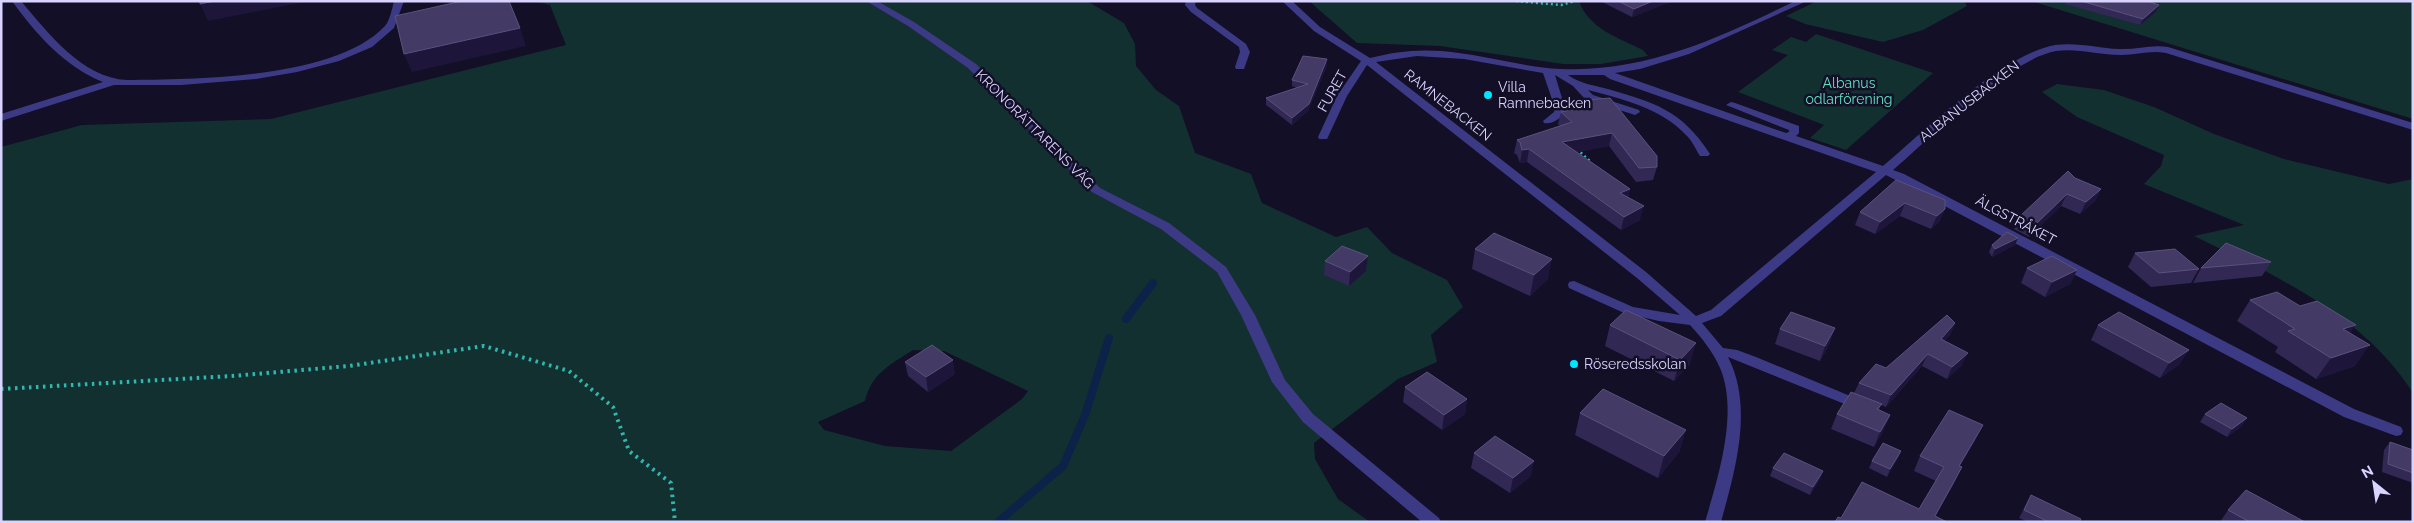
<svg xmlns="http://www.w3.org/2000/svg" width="2414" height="523" font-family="Raleway,sans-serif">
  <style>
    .green { fill: #12302f; fill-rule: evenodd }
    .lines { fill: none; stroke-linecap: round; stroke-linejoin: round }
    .stream { stroke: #0c2248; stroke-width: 8 }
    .path-far1 { stroke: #2fb8b0; stroke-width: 2.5; stroke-dasharray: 2 3; stroke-linecap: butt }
    .path { stroke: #2fb8b0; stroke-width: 4; stroke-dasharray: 2.5 4.5; stroke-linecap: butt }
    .minor { fill: #3d3a85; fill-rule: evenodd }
    .wall { fill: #312854 }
    .shaded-wall { fill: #1d163a }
    .building { fill: #433a66; stroke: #5a527e }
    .poi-dot { fill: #00e5ff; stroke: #130f26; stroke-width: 2 }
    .labels { text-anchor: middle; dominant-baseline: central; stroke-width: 5; stroke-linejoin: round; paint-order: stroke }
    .park-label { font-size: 14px; fill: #5fe0c0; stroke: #130f26 }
    .poi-label { font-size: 14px; fill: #d9d4ff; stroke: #130f26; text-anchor: start }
    .street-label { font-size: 14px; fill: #d9d4ff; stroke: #130f26 }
  </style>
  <rect width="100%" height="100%" fill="#130f26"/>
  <path class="green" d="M 534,1 L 1087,1 L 1124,23 L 1135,44 L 1136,66 L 1156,90 L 1179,106 L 1195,153 L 1251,174 L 1262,203 L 1336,237 L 1367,227 L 1392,253 L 1447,280 L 1463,307 L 1431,335 L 1437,362 L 1398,379 L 1314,443 L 1315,459 L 1338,499 L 1370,522 L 1,522 L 1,147 L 82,125 L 271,119 L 566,45 L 550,5 ZM 913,350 L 944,351 L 1028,391 L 1022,399 L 951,451 L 885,446 L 824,430 L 818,422 L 865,401 C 872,373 890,365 913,350 Z
    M 1309,1 L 1579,1 C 1589,29 1619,38 1643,50 L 1648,56 L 1601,64 L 1563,64 L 1440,46 L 1357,43 Z
    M 1817,1 L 1964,1 L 1967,6 L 1923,30 L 1883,42 L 1805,24 L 1786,16 Z
    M 2031,1 L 2413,1 L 2413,119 Z
    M 1816,34 L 1933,73 L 1846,150 L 1810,138 L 1824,125 L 1738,92 L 1788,55 L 1772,50 L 1791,37 L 1806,42 Z
    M 2057,84 L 2104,90 L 2154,107 L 2214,134 L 2284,159 L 2389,184 L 2413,179 L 2413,393 C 2364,315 2274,275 2194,236 L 2244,225 L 2144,184 L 2161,166 L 2164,155 L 2077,117 L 2042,92 Z"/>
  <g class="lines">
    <path class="stream" d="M 1126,319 L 1153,283
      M 998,522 L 1063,466 L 1085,415 L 1109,338"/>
    <path class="path-far1" d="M 1516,1 L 1561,5 L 1575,1
      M 1577,149 L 1591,162"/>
    <path class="path" d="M 1,389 L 232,376 L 349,366 L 484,346 L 569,371 L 613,407 L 629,451 L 671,483 L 675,522"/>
    <path class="minor" d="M 12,1 L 21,1 C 48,33 82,78 127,80 C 197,79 335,79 385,26 C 390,20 392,9 394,1 L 404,1 L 394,28 L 372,47 L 339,61 L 297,72 L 256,79 L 181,85 L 114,85 L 1,121 L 1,114 L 103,82 C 65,67 35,33 12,1 Z
      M 866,1 L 877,1 L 914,22 L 976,64 L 1100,188 L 1169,223 L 1226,267 L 1255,315 L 1285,380 L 1313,414 L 1439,518 L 1441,522 L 1422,522 L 1303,422 L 1272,382 L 1241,315 L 1217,272 L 1161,229 L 1092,192 L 968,68 L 908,26 Z
      M 1186,1 L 1196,1 L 1195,5 L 1197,8 L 1246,44 L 1250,52 L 1244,69 L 1236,69 L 1235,67 L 1240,52 L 1239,47 L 1191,12 L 1185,5 Z
      M 1282,1 L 1292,1 L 1320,27 L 1370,58 C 1393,52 1416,49 1441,51 C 1481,54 1521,67 1561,69 C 1645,73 1722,37 1795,1 L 1807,1 L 1689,54 L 1640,69 L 1615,73 L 1786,133 L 1789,132 L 1789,130 L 1726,105 L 1731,102 L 1735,103 L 1799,126 L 1799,133 L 1796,136 L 1883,166 C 1926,130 2001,55 2055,45 C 2077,42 2098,48 2119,49 C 2136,50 2151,44 2168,47 L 2413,123 L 2413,130 L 2166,53 C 2150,50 2137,55 2121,55 C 2099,55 2078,48 2056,51 C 2010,59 1930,138 1893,170 L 1904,174 L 2354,409 L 2401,427 L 2403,431 L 2401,435 L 2396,436 L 2344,417 L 1886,175 L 1721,316 L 1702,323 L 1723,348 L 1737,350 L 1756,357 L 1867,403 L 1869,406 L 1867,409 L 1857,409 L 1728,357 C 1754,408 1735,470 1721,522 L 1705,522 C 1718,478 1739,412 1720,368 C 1713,352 1702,338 1690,325 L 1659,321 L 1624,313 L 1569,288 L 1568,285 L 1569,282 L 1574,281 L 1633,307 L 1680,315 L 1637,278 L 1367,65 L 1347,96 L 1328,137 L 1327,139 L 1319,139 L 1318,137 L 1337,96 L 1361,61 L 1314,31 ZM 1417,56 L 1464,59 L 1543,73 L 1555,108 L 1554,112 L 1543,121 L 1544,123 C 1553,125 1564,117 1565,108 L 1555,75 L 1573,86 L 1585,99 L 1635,115 L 1640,112 L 1639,110 L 1593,95 L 1588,90 C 1623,99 1663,109 1687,136 C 1693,142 1696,150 1700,156 L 1708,156 L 1710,154 C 1681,109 1653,102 1604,88 C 1592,85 1579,83 1568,75 L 1604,75 L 1610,79 L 1876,172 L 1711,310 L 1696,316 L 1646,272 L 1376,62 Z"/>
  </g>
  <path class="wall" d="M 1600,1 L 1673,1 L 1632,17 Z
    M 2066,1 L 2147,1 L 2159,5 L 2156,12 L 2140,25 L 2065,4 Z
    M 1327,65 L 1308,111 L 1292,125 L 1266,105 L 1266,98 L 1297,88 L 1292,86 L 1292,80 Z
    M 1586,100 L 1657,167 L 1653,180 L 1636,182 L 1609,146 L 1577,152 L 1630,189 L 1628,198 L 1640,220 L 1621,230 L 1527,162 L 1520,163 L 1517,155 L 1514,153 L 1517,140 L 1560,126 L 1558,124 L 1561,112 L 1584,107 Z
    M 2075,178 L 2101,189 L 2095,201 L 2080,214 L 2061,206 L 2029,237 L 2014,229 L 2019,217 Z
    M 1896,180 L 1945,209 L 1939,222 L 1931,229 L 1900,216 L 1875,234 L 1855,225 L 1860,212 Z
    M 2018,238 L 2015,245 L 1992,257 L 1989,252 L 1992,245 Z
    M 1475,249 L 1548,279 L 1530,296 L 1472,269 Z
    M 2135,253 L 2199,269 L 2191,283 L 2151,287 L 2128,267 Z
    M 1368,256 L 1366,271 L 1349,286 L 1324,275 L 1325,261 Z
    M 2271,262 L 2262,276 L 2193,283 L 2201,268 Z
    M 2027,268 L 2077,270 L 2070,284 L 2045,297 L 2021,283 Z
    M 2250,300 L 2350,333 L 2355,366 L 2316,379 L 2275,352 L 2278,347 L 2237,321 Z
    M 1955,323 L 1950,335 L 1944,341 L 1962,365 L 1947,379 L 1922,366 L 1886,407 L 1881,405 L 1879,410 L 1884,430 L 1874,447 L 1831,429 L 1837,414 L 1854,393 L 1859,383 L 1886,368 Z
    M 1610,325 L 1690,364 L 1674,381 L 1605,346 Z
    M 2098,325 L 2180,364 L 2160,378 L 2091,340 Z
    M 1780,329 L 1830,343 L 1820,361 L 1775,344 Z
    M 905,362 L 955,374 L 928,392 L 908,376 Z
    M 1405,387 L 1467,399 L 1465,414 L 1442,430 L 1403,402 Z
    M 1580,413 L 1680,451 L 1658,478 L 1575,435 Z
    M 2205,414 L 2242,426 L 2227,437 L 2200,422 Z
    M 1976,439 L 1960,466 L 1955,482 L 1935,516 L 1841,518 L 1919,509 L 1936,481 L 1914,471 L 1920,456 Z
    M 2390,442 L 2413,450 L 2413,483 L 2382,472 L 2384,450 Z
    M 1901,451 L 1898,458 L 1887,477 L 1869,468 L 1872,461 Z
    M 1474,453 L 1531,476 L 1510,493 L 1471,468 Z
    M 1773,468 L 1823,471 L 1820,479 L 1810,495 L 1770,476 Z
    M 2031,495 L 2079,522 L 2028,522 L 2019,518 Z
    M 2228,510 L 2305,522 L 2220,522 Z"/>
  <path class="shaded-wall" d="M 215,1 L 309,1 L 208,21 L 200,4 Z
    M 1653,1 L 1673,1 L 1632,17 L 1634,9 Z
    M 2159,5 L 2156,12 L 2140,25 L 2143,19 Z
    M 520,28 L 526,46 L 412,72 L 404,54 Z
    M 1327,59 L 1327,65 L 1308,111 L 1292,125 L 1292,118 Z
    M 1612,133 L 1609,146 L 1560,156 L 1562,142 Z
    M 1529,149 L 1527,162 L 1520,163 L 1522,150 Z
    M 1630,189 L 1627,203 L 1620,193 Z
    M 2101,189 L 2095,201 L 2080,214 L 2086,202 Z
    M 2067,194 L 2061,206 L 2029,237 L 2035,225 Z
    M 1905,203 L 1900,216 L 1875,234 L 1880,222 Z
    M 1644,206 L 1640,220 L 1621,230 L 1624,217 Z
    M 1945,209 L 1939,222 L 1931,229 L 1937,216 Z
    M 2018,238 L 2015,245 L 1992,257 L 1995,249 Z
    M 1368,256 L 1366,271 L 1349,286 L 1350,272 Z
    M 1552,259 L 1548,279 L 1530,296 L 1534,275 Z
    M 2077,270 L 2070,284 L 2045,297 L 2052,282 Z
    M 1955,323 L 1950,335 L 1936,351 L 1941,339 Z
    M 2356,325 L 2342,345 L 2343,329 Z
    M 1835,328 L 1830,343 L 1820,361 L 1825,346 Z
    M 1696,343 L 1690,364 L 1674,381 L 1680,360 Z
    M 2370,345 L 2355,366 L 2316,379 L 2331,358 Z
    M 2189,350 L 2180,364 L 2160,378 L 2169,363 Z
    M 1968,353 L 1962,365 L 1947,379 L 1952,367 Z
    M 1928,354 L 1922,366 L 1886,407 L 1891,395 Z
    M 953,360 L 955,374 L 928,392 L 926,377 Z
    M 1467,399 L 1465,414 L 1442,430 L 1444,415 Z
    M 1890,415 L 1884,430 L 1874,447 L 1880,432 Z
    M 2247,418 L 2242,426 L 2227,437 L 2232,429 Z
    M 1983,425 L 1976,439 L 1952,480 L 1959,466 Z
    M 1686,430 L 1680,451 L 1658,478 L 1664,456 Z
    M 1901,451 L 1898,458 L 1887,477 L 1890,469 Z
    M 1534,461 L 1531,476 L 1510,493 L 1513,478 Z
    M 1962,467 L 1955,482 L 1932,522 Z
    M 1823,471 L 1820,479 L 1810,495 L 1813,487 Z"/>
  <path class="building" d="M 200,1 L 215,1 L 200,4 Z
    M 462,1 L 509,1 L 520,28 L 404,54 L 395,16 Z
    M 1618,1 L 1653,1 L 1634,9 Z
    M 2081,1 L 2147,1 L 2159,5 L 2143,19 Z
    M 1303,56 L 1327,59 L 1309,104 L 1292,118 L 1266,98 L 1308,84 L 1292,80 Z
    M 1610,98 L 1657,156 L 1657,167 L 1639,168 L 1612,133 L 1562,142 L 1630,189 L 1620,193 L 1644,206 L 1624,217 L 1529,149 L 1522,150 L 1520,142 L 1517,140 L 1572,122 L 1561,112 L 1590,106 L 1586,100 Z
    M 2068,171 L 2075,178 L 2101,189 L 2086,202 L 2067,194 L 2035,225 L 2019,217 Z
    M 1896,180 L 1945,200 L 1945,209 L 1937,216 L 1905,203 L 1880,222 L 1860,212 Z
    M 2007,232 L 2018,238 L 1995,249 L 1992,245 Z
    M 1494,233 L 1552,259 L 1534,275 L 1475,249 Z
    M 2226,243 L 2271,262 L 2201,268 Z
    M 1342,246 L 1368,256 L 1350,272 L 1325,261 Z
    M 2175,249 L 2199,269 L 2159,273 L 2135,253 Z
    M 2052,256 L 2077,270 L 2052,282 L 2027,268 Z
    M 2277,292 L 2300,306 L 2317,301 L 2356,325 L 2343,329 L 2370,345 L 2331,358 L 2288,331 L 2295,329 L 2250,300 Z
    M 1626,310 L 1696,343 L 1680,360 L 1610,325 Z
    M 1791,312 L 1835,328 L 1825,346 L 1780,329 Z
    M 2119,312 L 2189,350 L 2169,363 L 2098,325 Z
    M 1947,315 L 1955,323 L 1941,339 L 1968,353 L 1952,367 L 1928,354 L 1891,395 L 1859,383 L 1876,364 L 1886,368 Z
    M 932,345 L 953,360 L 926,377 L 905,362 Z
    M 1427,372 L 1467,399 L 1444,415 L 1405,387 Z
    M 1603,389 L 1686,430 L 1664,456 L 1580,413 Z
    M 1851,392 L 1882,404 L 1877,409 L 1890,415 L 1880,432 L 1837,414 Z
    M 2221,403 L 2247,418 L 2232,429 L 2205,414 Z
    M 1949,410 L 1983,425 L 1959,466 L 1962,467 L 1935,516 L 1947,522 L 1835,522 L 1838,517 L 1841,518 L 1862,482 L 1919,509 L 1944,467 L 1920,456 Z
    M 1495,436 L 1534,461 L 1513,478 L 1474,453 Z
    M 2390,442 L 2413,450 L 2413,473 L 2388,464 Z
    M 1883,443 L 1901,451 L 1890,469 L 1872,461 Z
    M 1784,453 L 1823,471 L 1813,487 L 1773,468 Z
    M 2246,490 L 2305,522 L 2250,522 L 2228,510 Z
    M 2031,495 L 2081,519 L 2079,522 L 2049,522 L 2024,510 Z"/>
  <g class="poi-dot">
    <circle cx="1488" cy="95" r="5"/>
    <circle cx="1574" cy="364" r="5"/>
  </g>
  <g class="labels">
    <g class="park-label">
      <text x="1849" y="83">Albanus<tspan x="1849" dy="16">odlarförening</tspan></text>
    </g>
    <g class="poi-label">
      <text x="1498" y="87">Villa<tspan x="1498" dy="16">Ramnebacken</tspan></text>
      <text x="1584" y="364">Röseredsskolan</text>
    </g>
    <g class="street-label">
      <text transform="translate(1332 91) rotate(-61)">FURET</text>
      <text transform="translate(1969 101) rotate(-38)">ALBANUSBACKEN</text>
      <text transform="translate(1448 105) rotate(38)">RAMNEBACKEN</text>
      <text transform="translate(1035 129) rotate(45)">KRONORÄTTARENS VÄG</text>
      <text transform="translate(2016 220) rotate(28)">ÄLGSTRÅKET</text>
    </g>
  </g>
  <rect width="2414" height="523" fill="none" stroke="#d9d4ff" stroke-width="5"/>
  <g transform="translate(2374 483) rotate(330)" stroke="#130f26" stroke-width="4" paint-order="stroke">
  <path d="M0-4L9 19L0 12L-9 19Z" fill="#d9d4ff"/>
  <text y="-8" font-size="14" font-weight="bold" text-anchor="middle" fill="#d9d4ff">N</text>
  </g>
</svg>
